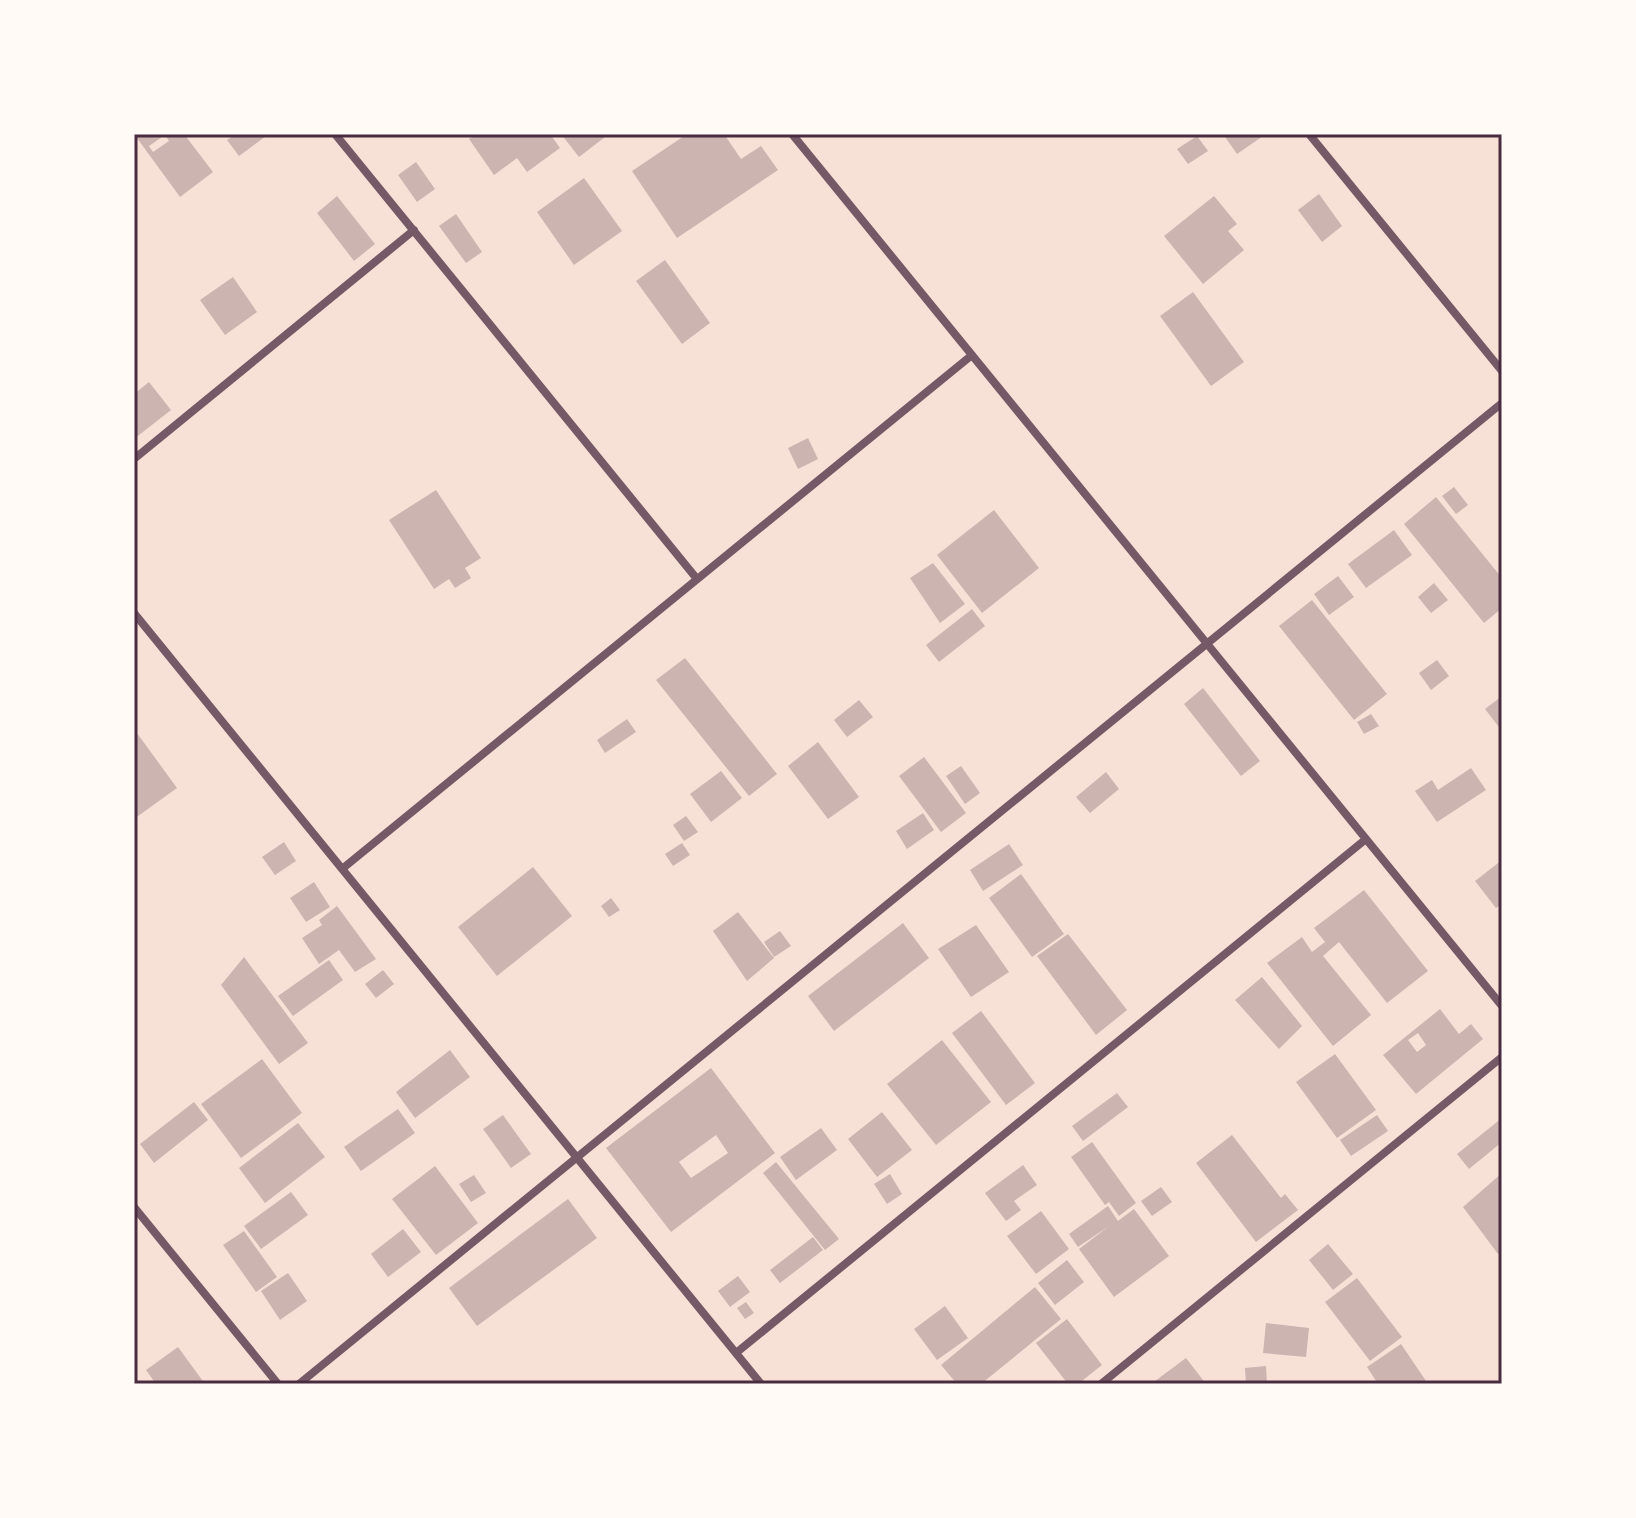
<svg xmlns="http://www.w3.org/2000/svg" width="1636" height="1518" font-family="'Sofia Sans Condensed',sans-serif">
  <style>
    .building { fill: #ccb4b1; fill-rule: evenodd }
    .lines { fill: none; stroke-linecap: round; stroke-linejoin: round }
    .minor { stroke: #755966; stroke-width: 8 }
    .neatline { fill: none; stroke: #4a2c40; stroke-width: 3 }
  </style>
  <rect width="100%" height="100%" fill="#f7e1d7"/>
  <path class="building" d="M 134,134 L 184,134 L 213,172 L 180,197 ZM 165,135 L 169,141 L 153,152 L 149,146 Z
    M 236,134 L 265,134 L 266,136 L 239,156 L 227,140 Z
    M 476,134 L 550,134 L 560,148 L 527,172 L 517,158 L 494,175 L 469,139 Z
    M 561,134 L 609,134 L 579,157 Z
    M 687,134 L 724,134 L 741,159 L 761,146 L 778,170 L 677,238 L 632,171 Z
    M 1223,134 L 1266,134 L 1237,154 Z
    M 1197,136 L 1208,151 L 1188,164 L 1177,149 Z
    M 416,162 L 435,189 L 417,202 L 398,175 Z
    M 584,178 L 622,231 L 574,265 L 537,212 Z
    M 1319,194 L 1342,226 L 1322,242 L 1298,210 Z
    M 337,196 L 375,244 L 354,261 L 317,213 Z
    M 1214,196 L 1237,224 L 1228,231 L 1244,250 L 1203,284 L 1164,236 Z
    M 456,214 L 482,252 L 466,263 L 439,226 Z
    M 665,260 L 710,323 L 682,344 L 636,281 Z
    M 233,277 L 257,312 L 225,335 L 200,300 Z
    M 1193,292 L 1244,362 L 1211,386 L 1160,316 Z
    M 149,382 L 171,410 L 134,439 L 134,394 Z
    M 808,438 L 818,459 L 798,469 L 788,448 Z
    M 1454,487 L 1468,505 L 1456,514 L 1442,496 Z
    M 436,490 L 481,558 L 465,568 L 471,578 L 455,588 L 449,579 L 434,589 L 389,520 Z
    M 1436,497 L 1502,578 L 1502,608 L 1484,623 L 1404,524 Z
    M 994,510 L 1039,568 L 982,613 L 937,555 Z
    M 1394,530 L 1412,555 L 1366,588 L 1348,564 Z
    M 933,563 L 965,604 L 940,623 L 910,578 Z
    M 1338,576 L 1354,597 L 1329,615 L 1314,594 Z
    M 1434,583 L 1448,600 L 1431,613 L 1418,597 Z
    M 1312,600 L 1387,694 L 1354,720 L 1279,626 Z
    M 972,609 L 985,626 L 939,662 L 926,645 Z
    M 685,658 L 777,774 L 749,796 L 656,680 Z
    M 1437,660 L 1449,676 L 1431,690 L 1419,673 Z
    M 1203,688 L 1260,761 L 1241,776 L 1184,704 Z
    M 1502,696 L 1502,731 L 1485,709 Z
    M 859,700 L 873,717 L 847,737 L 834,720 Z
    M 1371,714 L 1379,726 L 1364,734 L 1357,722 Z
    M 627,719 L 636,732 L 605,753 L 597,740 Z
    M 134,729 L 177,788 L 134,819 Z
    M 818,742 L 859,797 L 828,819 L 788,766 Z
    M 924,757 L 966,813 L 941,832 L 899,776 Z
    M 961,766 L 980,793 L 965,804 L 946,776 Z
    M 1471,768 L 1486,790 L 1437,822 L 1415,791 L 1432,780 L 1438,790 Z
    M 721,771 L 742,798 L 711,822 L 690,794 Z
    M 1106,772 L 1119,789 L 1090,813 L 1076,797 Z
    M 923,813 L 934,830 L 907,849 L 896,831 Z
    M 686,816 L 698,832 L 684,841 L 673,825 Z
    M 284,842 L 296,861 L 275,875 L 262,857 Z
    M 682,843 L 690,855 L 673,866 L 665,854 Z
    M 1009,844 L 1023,865 L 983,891 L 970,870 Z
    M 1502,860 L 1502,904 L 1496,908 L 1475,881 Z
    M 533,867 L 572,916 L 497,976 L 458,927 Z
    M 1021,874 L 1064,934 L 1032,957 L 989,898 Z
    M 314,882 L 330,907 L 306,922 L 290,898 Z
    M 1364,890 L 1428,971 L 1387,1003 L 1339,942 L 1323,956 L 1371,1015 L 1333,1046 L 1267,963 L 1302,937 L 1312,952 L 1325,942 L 1314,928 Z
    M 611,898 L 620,910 L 609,917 L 601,906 Z
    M 337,906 L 376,959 L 355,972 L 339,950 L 319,964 L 302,938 L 322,925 L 319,920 Z
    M 738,912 L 774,958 L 747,981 L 713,931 Z
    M 903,923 L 929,958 L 834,1031 L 808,996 Z
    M 976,925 L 1009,972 L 971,997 L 938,949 Z
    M 780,931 L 791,946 L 774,957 L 764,942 Z
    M 1068,934 L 1127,1010 L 1096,1035 L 1037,956 Z
    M 244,957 L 308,1043 L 279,1064 L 221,985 Z
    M 329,960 L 343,980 L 293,1016 L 278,996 Z
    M 383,970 L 394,984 L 376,998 L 365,984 Z
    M 1262,977 L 1302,1026 L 1279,1049 L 1235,1000 Z
    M 1440,1009 L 1459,1034 L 1471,1024 L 1483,1039 L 1416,1094 L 1383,1055 ZM 1418,1033 L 1426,1045 L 1417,1052 L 1408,1040 Z
    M 981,1011 L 1035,1083 L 1006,1105 L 952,1033 Z
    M 942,1040 L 991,1102 L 936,1145 L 887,1084 Z
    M 450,1050 L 470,1077 L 415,1118 L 396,1092 Z
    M 1335,1054 L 1376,1110 L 1337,1138 L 1296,1082 Z
    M 262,1059 L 302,1113 L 241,1158 L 201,1104 Z
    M 711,1068 L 775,1153 L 671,1232 L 606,1148 ZM 716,1135 L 728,1153 L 691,1178 L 679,1162 Z
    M 1117,1093 L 1128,1107 L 1083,1141 L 1072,1126 Z
    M 194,1102 L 208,1120 L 154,1163 L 140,1144 Z
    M 398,1109 L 415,1133 L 361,1171 L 344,1147 Z
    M 882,1112 L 912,1150 L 877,1177 L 848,1139 Z
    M 503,1115 L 531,1154 L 511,1168 L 483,1129 Z
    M 1377,1115 L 1388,1131 L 1351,1156 L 1340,1140 Z
    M 1502,1118 L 1502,1142 L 1469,1169 L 1457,1154 Z
    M 298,1123 L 325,1157 L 265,1203 L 239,1168 Z
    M 821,1128 L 837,1150 L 796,1180 L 780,1157 Z
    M 1232,1135 L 1281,1198 L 1285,1194 L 1298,1210 L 1256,1242 L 1196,1163 Z
    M 1092,1142 L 1136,1203 L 1119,1216 L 1109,1202 L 1105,1205 L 1071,1157 Z
    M 776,1162 L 839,1239 L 825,1250 L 763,1173 Z
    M 1023,1165 L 1037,1185 L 1014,1201 L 1021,1210 L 1006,1221 L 985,1193 Z
    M 435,1166 L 478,1223 L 436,1255 L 392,1199 Z
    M 1502,1173 L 1502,1251 L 1498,1254 L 1463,1207 Z
    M 890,1174 L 902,1194 L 887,1204 L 874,1184 Z
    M 474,1175 L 486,1193 L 471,1202 L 459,1184 Z
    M 1161,1187 L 1172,1202 L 1152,1216 L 1141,1201 Z
    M 291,1192 L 308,1215 L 261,1249 L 244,1226 Z
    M 568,1199 L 597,1238 L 477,1326 L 449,1288 Z
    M 1108,1206 L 1118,1221 L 1134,1209 L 1169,1256 L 1114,1297 L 1079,1249 L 1109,1226 L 1078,1247 L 1069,1234 Z
    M 1041,1211 L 1069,1249 L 1036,1274 L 1007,1236 Z
    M 403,1229 L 421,1252 L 388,1277 L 371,1254 Z
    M 244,1231 L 277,1277 L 256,1292 L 223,1245 Z
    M 813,1237 L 823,1250 L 780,1283 L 770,1270 Z
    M 1328,1244 L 1353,1274 L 1333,1290 L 1309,1260 Z
    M 1067,1260 L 1084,1282 L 1055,1305 L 1038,1283 Z
    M 288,1273 L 307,1301 L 280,1320 L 261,1291 Z
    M 738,1276 L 750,1292 L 730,1307 L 718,1291 Z
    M 1357,1278 L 1402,1337 L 1370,1361 L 1325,1302 Z
    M 1035,1287 L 1061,1319 L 981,1384 L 957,1384 L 941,1365 Z
    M 746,1302 L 754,1313 L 745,1319 L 737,1308 Z
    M 945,1306 L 968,1338 L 937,1360 L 914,1329 Z
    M 1067,1319 L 1102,1365 L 1078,1384 L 1068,1384 L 1036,1343 Z
    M 1266,1323 L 1309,1328 L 1306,1357 L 1263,1353 Z
    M 1401,1344 L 1426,1381 L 1422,1384 L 1378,1384 L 1367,1367 Z
    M 178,1347 L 205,1384 L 156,1384 L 146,1370 Z
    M 1186,1358 L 1206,1384 L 1151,1384 Z
    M 1266,1366 L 1267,1384 L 1246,1384 L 1245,1368 Z"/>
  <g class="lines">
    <path class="minor" d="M 335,134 L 697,579
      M 792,134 L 1502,1006
      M 1309,134 L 1502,371
      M 134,459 L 414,230
      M 134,613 L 761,1384
      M 342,869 L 972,355
      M 134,1207 L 278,1384
      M 736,1353 L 1366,839
      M 299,1384 L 1502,403
      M 1101,1384 L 1502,1057"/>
  </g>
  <rect width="1636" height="1518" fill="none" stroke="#fffaf5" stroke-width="272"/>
  <rect x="136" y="136" width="1364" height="1246" class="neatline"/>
</svg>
